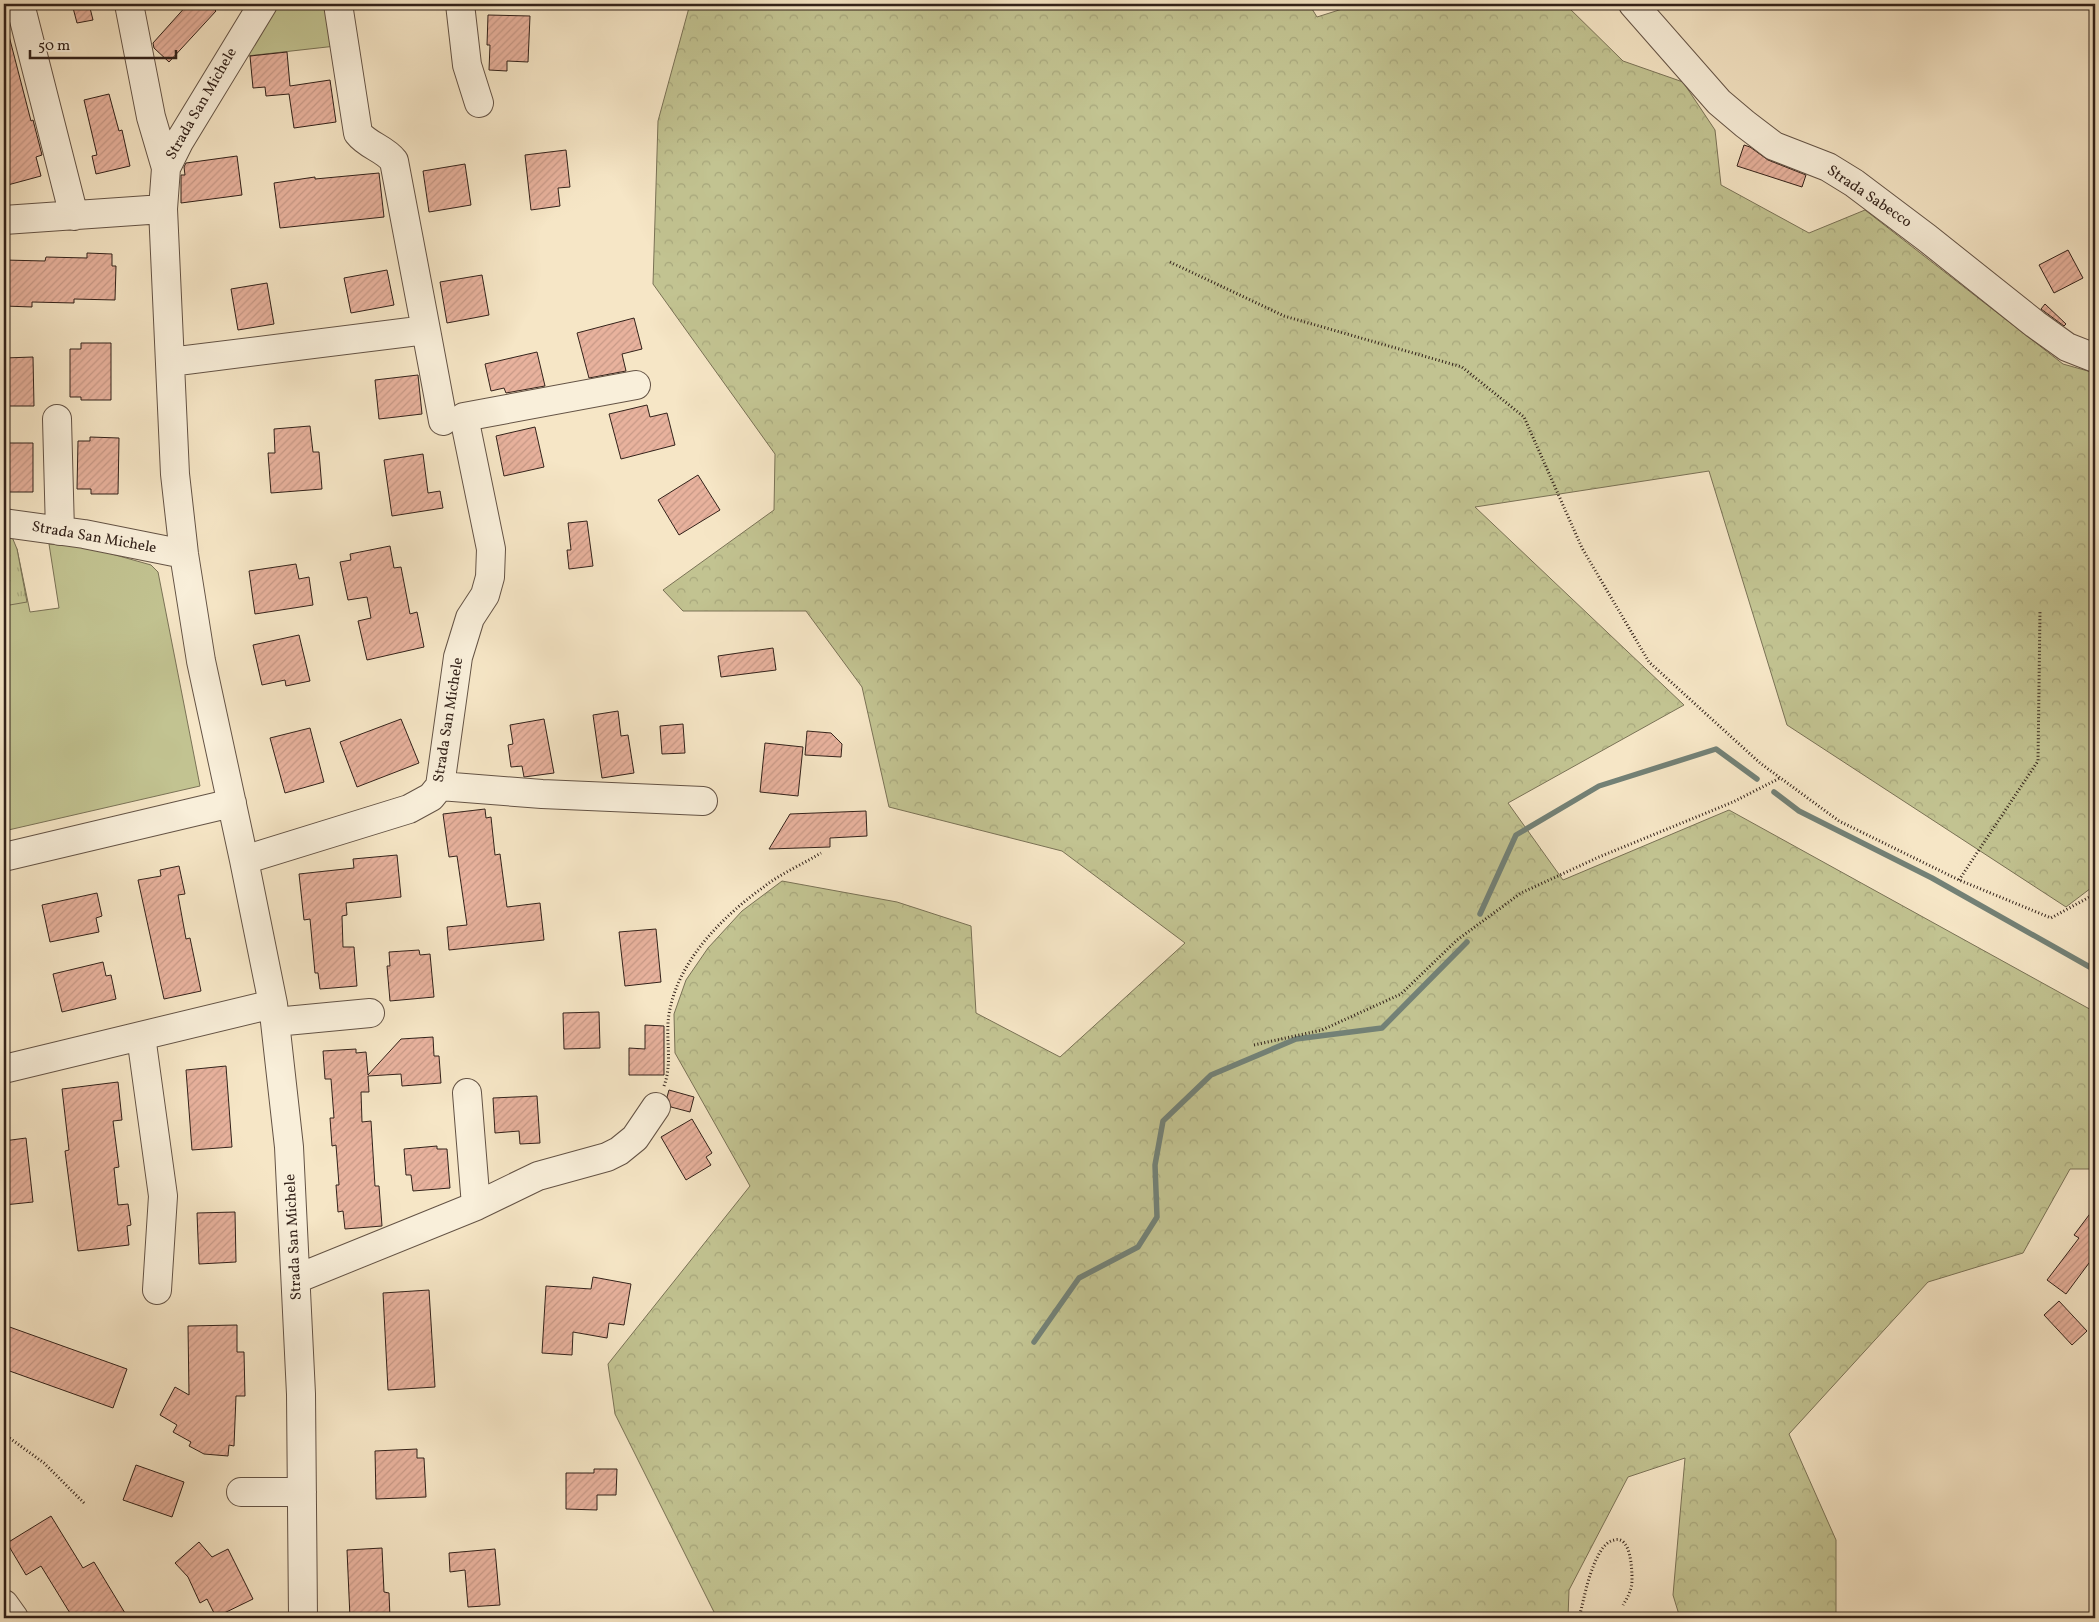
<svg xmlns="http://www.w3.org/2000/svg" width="2099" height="1622" font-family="Vollkorn,serif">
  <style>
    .grass { fill: #c2c391; stroke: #7a7256 }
    .forest { fill: url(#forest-crowns); stroke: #7a7256 }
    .park { fill: url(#park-tufts); stroke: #7a7256 }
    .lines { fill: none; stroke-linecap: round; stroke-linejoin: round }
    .stream { stroke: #738176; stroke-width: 5.5 }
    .building { fill: url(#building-hatch); stroke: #33221a }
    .minor-casing { stroke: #645345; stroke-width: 30 }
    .path { stroke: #33221a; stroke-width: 3; stroke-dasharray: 1 2.5; stroke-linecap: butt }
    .minor { stroke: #f9efda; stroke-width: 28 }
    .labels { text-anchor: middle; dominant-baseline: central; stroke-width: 4.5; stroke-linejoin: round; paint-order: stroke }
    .street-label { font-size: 15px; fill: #33221a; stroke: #f9efda }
  </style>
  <defs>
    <pattern id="forest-crowns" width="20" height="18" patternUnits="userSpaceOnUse" patternTransform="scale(1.25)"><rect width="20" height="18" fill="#c2c391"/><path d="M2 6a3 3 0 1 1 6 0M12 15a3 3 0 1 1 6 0" fill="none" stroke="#a7a77c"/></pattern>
    <pattern id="park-tufts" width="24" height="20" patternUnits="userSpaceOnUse" patternTransform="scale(1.25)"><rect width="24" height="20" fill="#c2c391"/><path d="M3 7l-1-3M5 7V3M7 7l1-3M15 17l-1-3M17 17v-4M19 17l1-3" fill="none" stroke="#a7a77c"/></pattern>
    <pattern id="building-hatch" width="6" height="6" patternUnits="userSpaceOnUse" patternTransform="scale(1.25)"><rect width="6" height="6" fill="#e8b29d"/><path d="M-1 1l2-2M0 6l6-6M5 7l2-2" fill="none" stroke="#c79987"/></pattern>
  </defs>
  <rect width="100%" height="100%" fill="#f6e6c6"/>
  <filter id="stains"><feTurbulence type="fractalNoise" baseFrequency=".004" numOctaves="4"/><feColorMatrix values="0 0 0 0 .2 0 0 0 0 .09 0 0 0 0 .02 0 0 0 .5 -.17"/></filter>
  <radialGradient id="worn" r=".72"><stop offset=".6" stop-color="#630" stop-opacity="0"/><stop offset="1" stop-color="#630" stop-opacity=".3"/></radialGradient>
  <path class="grass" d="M 279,4 L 328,4 L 336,46 L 247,56 Z
    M 4,531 L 17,549 L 30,612 L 59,608 L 49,544 L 80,545 L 151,565 L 158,572 L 200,786 L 4,831 Z"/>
  <path class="forest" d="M 690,4 L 1309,4 L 1317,17 L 1358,4 L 1565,4 L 1623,61 L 1683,82 L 1715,130 L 1721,185 L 1809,233 L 1865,210 L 2063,364 L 2095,373 L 2095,885 L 2066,907 L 1787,725 L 1709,471 L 1475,507 L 1684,705 L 1508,803 L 1563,880 L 1729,810 L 2095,1012 L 2095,1169 L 2070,1169 L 2023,1253 L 1928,1282 L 1789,1434 L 1836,1540 L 1836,1618 L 1680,1618 L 1673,1595 L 1685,1458 L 1628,1477 L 1569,1590 L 1568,1618 L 1485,1618 L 1484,1614 L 1360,1618 L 717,1618 L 615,1414 L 608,1364 L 750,1186 L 675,1053 L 674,1014 L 686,980 L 708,948 L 742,911 L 782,881 L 897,902 L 971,926 L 976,1013 L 1060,1057 L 1185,943 L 1062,851 L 889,807 L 862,687 L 806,611 L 683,611 L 663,590 L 774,510 L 775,454 L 653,284 L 658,121 Z"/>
  <path class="park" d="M 4,531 L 10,532 L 17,549 L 27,602 L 4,606 Z"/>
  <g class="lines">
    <path class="stream" d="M 1774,792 L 1799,811 L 1932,878 L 2095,970
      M 1480,914 L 1516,835 L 1599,786 L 1716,749 L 1757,779
      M 1034,1342 L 1079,1278 L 1138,1247 L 1157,1217 L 1155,1165 L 1163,1121 L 1211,1075 L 1296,1039 L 1382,1028 L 1467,942"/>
  </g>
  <path class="building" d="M 72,4 L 89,4 L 93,20 L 77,23 Z
    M 188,4 L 209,4 L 216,11 L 169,62 L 154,48 L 153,43 Z
    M 488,15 L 530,16 L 528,62 L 507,61 L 507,71 L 489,70 L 490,45 L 487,45 Z
    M 4,36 L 9,36 L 31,121 L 33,120 L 42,155 L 36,157 L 41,176 L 4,186 Z
    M 287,52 L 290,86 L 330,80 L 336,122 L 294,128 L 289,94 L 266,96 L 265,87 L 253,88 L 250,56 Z
    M 109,94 L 119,131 L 122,130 L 130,166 L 96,174 L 92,156 L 97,155 L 84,100 Z
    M 1744,145 L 1750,147 L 1768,160 L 1806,175 L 1802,187 L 1737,166 Z
    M 566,150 L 570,187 L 558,188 L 560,206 L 531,210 L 525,155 Z
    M 237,156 L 242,195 L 181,203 L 181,175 L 185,175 L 184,167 L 186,163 Z
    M 465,164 L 471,205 L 429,212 L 423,171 Z
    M 379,173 L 384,217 L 280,228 L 274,183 L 315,177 L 315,179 Z
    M 2068,250 L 2083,278 L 2054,293 L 2039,265 Z
    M 87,253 L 112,254 L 112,266 L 116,266 L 115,300 L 74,299 L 74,303 L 32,302 L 32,307 L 4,306 L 4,260 L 45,261 L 46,257 L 87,258 Z
    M 387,270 L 394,305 L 351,313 L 344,278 Z
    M 482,275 L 489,315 L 447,323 L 440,282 Z
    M 267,283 L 274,324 L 238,330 L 231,289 Z
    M 2045,304 L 2066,324 L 2064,326 L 2041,309 Z
    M 634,318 L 642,349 L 622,354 L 626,371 L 589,378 L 577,333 Z
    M 81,343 L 111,343 L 111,400 L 81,400 L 81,397 L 70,397 L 70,349 L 81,349 Z
    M 537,352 L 545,386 L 506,393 L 504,388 L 491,391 L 485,364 Z
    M 33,357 L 34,406 L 7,406 L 7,402 L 4,402 L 4,358 Z
    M 418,375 L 422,414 L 379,419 L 375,380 Z
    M 647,405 L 650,417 L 667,413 L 675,445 L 621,459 L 609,414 Z
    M 310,426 L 313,452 L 319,452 L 322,489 L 271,493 L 268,453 L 275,453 L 274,429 Z
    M 535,427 L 544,467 L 504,476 L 496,436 Z
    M 90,437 L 119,438 L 118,494 L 91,494 L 91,489 L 77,489 L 78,441 L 90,441 Z
    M 4,443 L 33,443 L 33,492 L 6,492 L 6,488 L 4,488 Z
    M 423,454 L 428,493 L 440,491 L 443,508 L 392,516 L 384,460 Z
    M 698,475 L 720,510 L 679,535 L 658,500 Z
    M 587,521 L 593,566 L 569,569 L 567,550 L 571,550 L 568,523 Z
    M 390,546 L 394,568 L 401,567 L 410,614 L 417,612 L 424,647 L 367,660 L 358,621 L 371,618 L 367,597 L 348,600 L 340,562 L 351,560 L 350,554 Z
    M 296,564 L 299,579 L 309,577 L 313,605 L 255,614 L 249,571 Z
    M 299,635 L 310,681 L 286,686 L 285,680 L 262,685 L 253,645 Z
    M 773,648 L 776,670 L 721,677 L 718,656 Z
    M 618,711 L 621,736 L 628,735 L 634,773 L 602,778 L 593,715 Z
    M 401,719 L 419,763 L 357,787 L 340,742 Z
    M 544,719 L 554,773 L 524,777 L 522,766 L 511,767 L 508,745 L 513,744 L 510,725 Z
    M 683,724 L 685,753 L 662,754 L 660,726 Z
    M 310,728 L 324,782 L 285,793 L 270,738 Z
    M 807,731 L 831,733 L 842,744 L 841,757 L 805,755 Z
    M 765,743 L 803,747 L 798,796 L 760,792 Z
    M 485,809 L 486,818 L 491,817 L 495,855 L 500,854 L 507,907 L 540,903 L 544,940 L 449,950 L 447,927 L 467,925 L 457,856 L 449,857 L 443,814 Z
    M 866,811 L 867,836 L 830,838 L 830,847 L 769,849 L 790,814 Z
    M 397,855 L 401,897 L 346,903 L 347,915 L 342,916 L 343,947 L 354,947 L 357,986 L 320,989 L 318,973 L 315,973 L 310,919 L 304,920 L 299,874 L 354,868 L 353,859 Z
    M 179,866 L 185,894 L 178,895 L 186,939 L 190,938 L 201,991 L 164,999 L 138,880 L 161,876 L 160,870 Z
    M 97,893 L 102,916 L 96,918 L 99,932 L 50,942 L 42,905 Z
    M 656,929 L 661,982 L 625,986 L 619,932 Z
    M 419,950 L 420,955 L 430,954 L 434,997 L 390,1001 L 387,966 L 390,966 L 389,952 Z
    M 103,962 L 106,976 L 111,975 L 116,999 L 62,1012 L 53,974 Z
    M 599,1012 L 600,1048 L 564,1049 L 563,1013 Z
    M 645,1025 L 664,1026 L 664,1075 L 629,1075 L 629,1048 L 645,1049 Z
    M 433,1037 L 434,1056 L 439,1056 L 441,1083 L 402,1086 L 401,1074 L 368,1076 L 369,1092 L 361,1092 L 362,1122 L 371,1121 L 375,1186 L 379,1186 L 382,1226 L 345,1229 L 343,1211 L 338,1212 L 336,1185 L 339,1185 L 336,1145 L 332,1146 L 330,1118 L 334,1118 L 331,1079 L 325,1079 L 323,1051 L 356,1049 L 356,1053 L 366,1052 L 368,1075 L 401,1039 Z
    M 226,1066 L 232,1147 L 192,1150 L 186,1070 Z
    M 118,1082 L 122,1120 L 113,1121 L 119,1167 L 114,1168 L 118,1205 L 128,1204 L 131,1225 L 127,1226 L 129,1245 L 78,1251 L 65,1151 L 69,1150 L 62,1089 Z
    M 669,1090 L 694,1097 L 690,1112 L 671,1107 L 667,1097 Z
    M 537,1096 L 540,1143 L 520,1144 L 519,1131 L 495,1133 L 493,1098 Z
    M 692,1119 L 712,1153 L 706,1157 L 711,1165 L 686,1180 L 661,1137 Z
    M 26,1138 L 33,1202 L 4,1205 L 4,1141 Z
    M 437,1146 L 437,1149 L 447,1149 L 450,1188 L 413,1191 L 411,1175 L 406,1175 L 404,1149 Z
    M 2095,1207 L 2095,1255 L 2066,1294 L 2047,1280 L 2079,1238 L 2074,1235 Z
    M 235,1212 L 236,1262 L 199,1264 L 197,1213 Z
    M 593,1277 L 631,1284 L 624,1325 L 609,1323 L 607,1338 L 573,1332 L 572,1355 L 542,1353 L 546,1286 L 591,1289 Z
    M 429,1290 L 435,1387 L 388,1390 L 383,1293 Z
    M 2059,1301 L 2087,1331 L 2072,1345 L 2044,1315 Z
    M 4,1325 L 127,1369 L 113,1408 L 4,1369 Z
    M 237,1325 L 237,1352 L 244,1352 L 245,1396 L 236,1396 L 234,1446 L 229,1445 L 228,1456 L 204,1454 L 189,1446 L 191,1442 L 173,1432 L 177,1425 L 160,1415 L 175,1387 L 189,1395 L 188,1326 Z
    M 417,1449 L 417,1458 L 424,1458 L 426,1497 L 376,1499 L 375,1451 Z
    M 136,1465 L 184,1482 L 172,1517 L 123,1500 Z
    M 594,1469 L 617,1469 L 616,1495 L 597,1495 L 597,1510 L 566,1509 L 566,1473 L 594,1473 Z
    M 51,1516 L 83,1568 L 94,1562 L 128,1618 L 73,1618 L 41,1566 L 26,1575 L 7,1543 Z
    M 199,1542 L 212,1557 L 228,1549 L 253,1599 L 216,1617 L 207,1599 L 200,1603 L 188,1577 L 175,1563 Z
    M 382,1548 L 384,1592 L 389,1593 L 390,1618 L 350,1618 L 347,1550 Z
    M 495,1549 L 500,1605 L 468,1607 L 465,1570 L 450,1572 L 449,1553 Z"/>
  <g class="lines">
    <defs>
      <path id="minor" d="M 20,4 L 74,216
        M 129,4 L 151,117 L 166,168
        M 263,4 L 179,142 L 166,168 L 163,209 L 175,474 L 184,554 L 201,661 L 244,860 L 273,1004 L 289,1147 L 301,1394 L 303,1618
        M 460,4 L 467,65 L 479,103
        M 1633,4 L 1719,102 L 1745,124 L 1774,146 L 1828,167 L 1854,183 L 1927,238 L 2035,324 L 2067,347 L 2095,358
        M 4,220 L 163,209
        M 426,330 L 443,421
        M 170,362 L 426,330 L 394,161 C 384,148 368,146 358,133 L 338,4
        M 57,419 L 60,531
        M 4,523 L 84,534 L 184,554
        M 440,786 L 542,794 L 703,801
        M 4,857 L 232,803
        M 244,860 L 409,809 L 431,797 L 440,786 L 458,657 L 470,618 L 485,595 L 490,577 L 491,549 L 464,417 L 636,385
        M 275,1022 L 370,1013
        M 141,1036 L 163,1196 L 157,1290
        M 4,1069 L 273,1004
        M 467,1093 L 476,1206
        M 296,1279 L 476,1206 L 538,1176 L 607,1157 L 619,1151 L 635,1138 L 656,1107
        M 241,1492 L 302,1492
        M 4,1604 L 14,1618"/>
    </defs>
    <use href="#minor" class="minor-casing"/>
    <path class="path" d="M 1170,262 L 1284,316 L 1462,367 L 1524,417 L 1582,548 L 1649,662 L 1760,763 L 1839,821 L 1959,880 L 2051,918 L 2095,894
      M 1959,880 L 2038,761 L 2040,610
      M 1254,1045 L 1322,1030 L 1401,994 L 1457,940 L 1521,893 L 1599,857 L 1733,802 L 1780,778
      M 664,1086 C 673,1062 665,1038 669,1014 C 678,960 723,916 765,886 C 782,873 803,864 821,853
      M 4,1434 L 44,1463 L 85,1504
      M 1579,1618 C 1585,1595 1589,1569 1602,1549 C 1605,1545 1609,1541 1614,1540 C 1631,1535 1632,1569 1632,1580 C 1632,1589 1628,1597 1623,1605"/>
    <use href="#minor" class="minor"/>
  </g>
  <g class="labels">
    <g class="street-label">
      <text transform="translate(202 104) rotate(-60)">Strada San Michele</text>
      <text transform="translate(1869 197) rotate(34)">Strada Sabecco</text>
      <text transform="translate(94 538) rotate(10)">Strada San Michele</text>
      <text transform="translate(449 720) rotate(-81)">Strada San Michele</text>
      <text transform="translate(294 1237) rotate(-93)">Strada San Michele</text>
    </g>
  </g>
  <rect width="2099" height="1622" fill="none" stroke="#f6e6c6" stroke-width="20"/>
  <rect x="5" y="5" width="2089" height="1612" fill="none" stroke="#33221a" stroke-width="2.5"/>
  <rect x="10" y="10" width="2079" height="1602" fill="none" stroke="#33221a"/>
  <path d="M30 50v8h146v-8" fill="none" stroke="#33221a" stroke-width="2.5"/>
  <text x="38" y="50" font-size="15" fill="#33221a" stroke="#f9efda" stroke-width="4" paint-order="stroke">50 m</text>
  <rect width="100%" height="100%" filter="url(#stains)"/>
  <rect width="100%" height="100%" fill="url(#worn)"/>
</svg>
